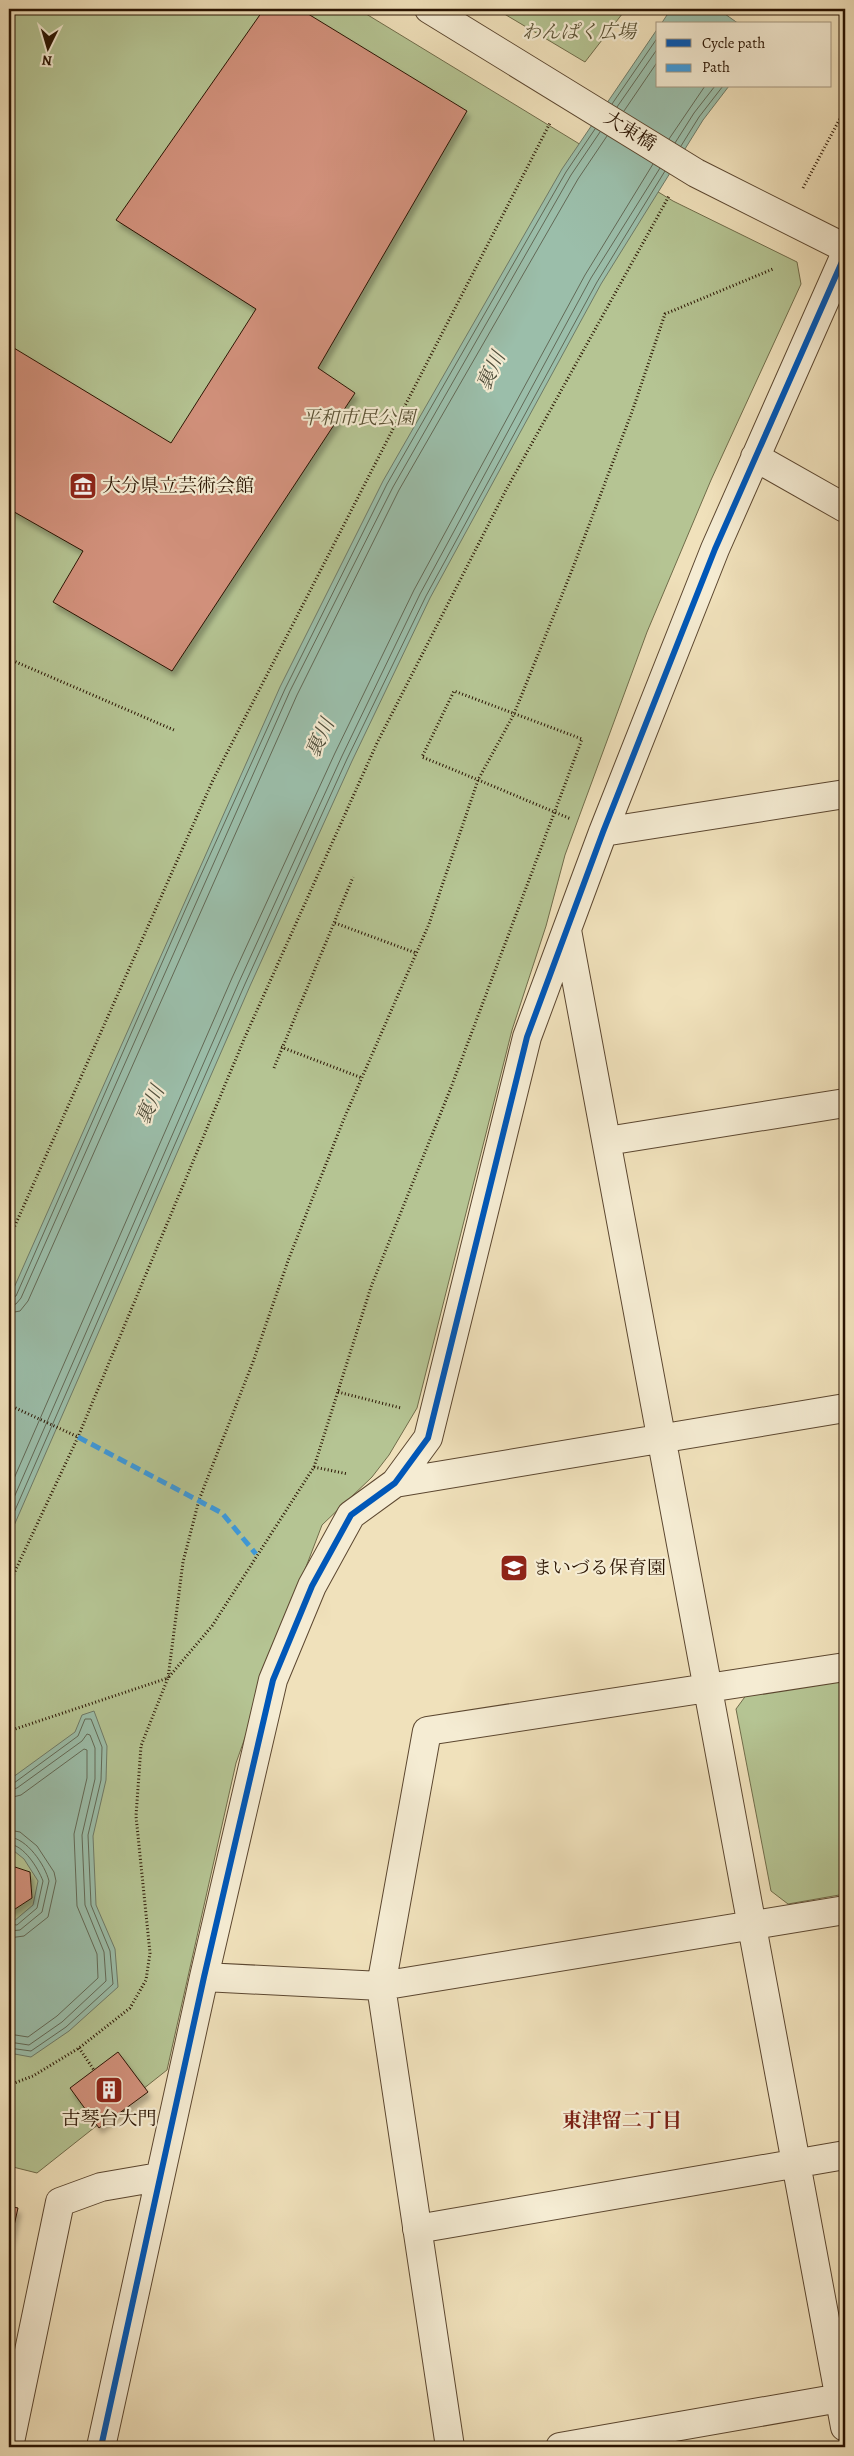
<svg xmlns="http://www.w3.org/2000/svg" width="854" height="2456" font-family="Alegreya,'Noto Serif JP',serif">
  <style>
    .green { fill: #b5c493; stroke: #706c4a }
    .water { fill: #9bbeaa; stroke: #6e7a67 }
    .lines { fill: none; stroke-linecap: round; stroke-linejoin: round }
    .shore { stroke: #626956; stroke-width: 1 }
    .building { fill: #d2917c; stroke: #2a1402; filter: url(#shadow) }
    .minor-casing { stroke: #5c4730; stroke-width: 30 }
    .tertiary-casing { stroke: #5c4730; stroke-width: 30 }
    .path { stroke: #2a1402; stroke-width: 3; stroke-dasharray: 1 2.5; stroke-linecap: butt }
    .minor { stroke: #f5ecd3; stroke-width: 28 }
    .tertiary { stroke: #f5ecd3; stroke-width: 28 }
    .quiet { stroke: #3d9add; stroke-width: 5; stroke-dasharray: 10 5; stroke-linecap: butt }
    .cycleway-casing { stroke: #f5ecd3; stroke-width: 9 }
    .cycleway { stroke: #0057b8; stroke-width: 6 }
    .labels { text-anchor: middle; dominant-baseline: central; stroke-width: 4.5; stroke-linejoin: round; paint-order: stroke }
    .park-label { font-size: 19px; font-style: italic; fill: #5b5235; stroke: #f5ecd3 }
    .street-label { font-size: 19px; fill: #2a1402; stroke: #f5ecd3 }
    .poi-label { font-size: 19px; fill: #2a1402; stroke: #f5ecd3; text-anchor: start }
    .water-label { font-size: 20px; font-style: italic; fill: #52503d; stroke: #f5ecd3 }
    .neighbourhood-label { font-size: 20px; font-weight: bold; fill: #7a1f14; stroke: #f5ecd3 }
  </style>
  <defs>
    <filter id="shadow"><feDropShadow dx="3" dy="5.5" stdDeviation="2.5" flood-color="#0004"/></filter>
  </defs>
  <rect width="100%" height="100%" fill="#f0e1bb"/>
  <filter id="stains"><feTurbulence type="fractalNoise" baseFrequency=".004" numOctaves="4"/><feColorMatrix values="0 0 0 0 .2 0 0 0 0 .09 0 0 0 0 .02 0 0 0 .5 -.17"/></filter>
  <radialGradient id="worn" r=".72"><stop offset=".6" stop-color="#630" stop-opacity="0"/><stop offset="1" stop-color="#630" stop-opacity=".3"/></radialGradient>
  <path class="green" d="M 9,9 L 358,9 L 673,201 L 797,262 L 801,284 L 711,480 L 647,632 L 565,855 L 546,926 L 512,1030 L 417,1408 L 389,1455 L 372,1477 L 322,1525 L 301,1580 L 236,1763 L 167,2070 L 37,2173 L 9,2166 Z
    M 496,9 L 626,9 L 585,62 Z
    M 845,1678 L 845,1894 L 788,1904 L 771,1891 L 736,1709 L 747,1694 Z"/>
  <path class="water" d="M 671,9 L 718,9 L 739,24 L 661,24 Z
    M 658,28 L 658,86 L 729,86 L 703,120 L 601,284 L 430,598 L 352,761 L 250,986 L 9,1537 L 9,1299 L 280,687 L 383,481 L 562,169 Z
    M 94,1711 L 107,1746 L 106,1780 L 93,1836 L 96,1905 L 115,1949 L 118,1987 L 69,2031 L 31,2057 L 9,2053 L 9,1919 L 14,1921 L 33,1905 L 38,1881 L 24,1859 L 9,1847 L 9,1780 L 75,1732 L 82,1715 Z"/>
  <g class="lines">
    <path class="shore" d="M 612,104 L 658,37
      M 617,107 L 658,48
      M 624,111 L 658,61
      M 669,139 L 705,86
      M 675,143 L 694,113 L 715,86
      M 681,146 L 699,117 L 723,86
      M 9,1299 L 16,1296 L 34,1255 L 186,908 L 285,689 L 387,484 L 566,172 L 595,129
      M 9,1306 L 16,1304 L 21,1298 L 290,691 L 393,487 L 571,175 L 600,132
      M 9,1313 L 20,1311 L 28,1301 L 297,695 L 399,490 L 578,179 L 607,136
      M 9,1490 L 232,978 L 335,753 L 414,590 L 585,275 L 653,164
      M 9,1509 L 239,982 L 342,756 L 420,594 L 591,278 L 660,168
      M 9,1524 L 245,984 L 347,759 L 426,596 L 597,282 L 665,171
      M 9,1784 L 14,1783 L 78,1736 L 85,1719 L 91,1719 L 102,1747 L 101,1780 L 88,1835 L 91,1905 L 110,1951 L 113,1984 L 66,2027 L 31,2051 L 9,2048
      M 9,1790 L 17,1788 L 82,1741 L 87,1734 L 90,1735 L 95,1748 L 95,1779 L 82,1835 L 85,1905 L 104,1952 L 106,1981 L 62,2022 L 29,2045 L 9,2042
      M 9,1798 L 21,1795 L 84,1749 L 87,1750 L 87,1778 L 74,1834 L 77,1906 L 97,1954 L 98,1978 L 57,2016 L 28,2037 L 9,2034
      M 9,1830 L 20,1832 L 37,1846 L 54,1872 L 56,1881 L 48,1917 L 24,1936 L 9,1938
      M 9,1837 C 27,1838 45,1865 49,1881 L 42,1912 L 20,1930 L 9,1931
      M 9,1844 C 24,1845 38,1868 43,1881 L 37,1908 L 17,1925 L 9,1924"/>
  </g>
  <path class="building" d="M 264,9 L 300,9 L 467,111 L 318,368 L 355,393 L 172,671 L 53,602 L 83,551 L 9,509 L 9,345 L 171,443 L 256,309 L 116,220 Z
    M 9,1865 L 30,1872 L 32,1898 L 12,1911 L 9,1910 Z
    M 118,2052 L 148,2092 L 99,2128 L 70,2088 Z
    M 9,2206 L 18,2208 L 9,2248 Z"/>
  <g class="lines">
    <defs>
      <path id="minor" d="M 755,457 L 845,508
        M 603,832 L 845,794
        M 567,930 L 845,2427
        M 607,1141 L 845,1103
        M 395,1483 L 845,1408
        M 204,1977 L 381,1986 L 845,1910
        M 417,2229 L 845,2155
        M 9,2447 L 60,2202 L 101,2187 L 159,2177
        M 101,2447 L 204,1977 L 273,1680 L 312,1586 L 351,1515 L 395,1483 L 428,1438 L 527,1037 L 603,832 L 715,549 L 845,255
        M 450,2447 L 381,1986 L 427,1731 L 845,1667
        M 560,2447 L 840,2398"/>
      <path id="tertiary" d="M 429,9 L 696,173 L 845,248"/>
    </defs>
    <use href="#minor" class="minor-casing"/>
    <use href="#tertiary" class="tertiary-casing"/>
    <path class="path" d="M 803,188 L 845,109
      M 9,659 L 174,730
      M 335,923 L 416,953
      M 281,1047 L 362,1078
      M 274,1068 L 353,877
      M 9,1239 L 213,780 L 550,123
      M 338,1392 L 401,1408
      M 9,1405 L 78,1437
      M 314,1467 L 348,1474
      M 9,1584 L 78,1437 L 245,1037 L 377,743 L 506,490 L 669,196
      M 9,1737 L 15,1729 L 168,1678 L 183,1562 L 199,1500 L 253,1362 L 289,1258 L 343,1121 L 429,924 L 478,780 L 514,714 L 572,570 L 633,409 L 665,314 L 773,269
      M 79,2048 L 94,2070
      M 9,2085 L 33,2076 L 79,2048 L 130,2008 L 146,1980 L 150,1953 L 136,1816 L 141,1746 L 168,1678 L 212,1626 L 314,1467 L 371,1287 L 452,1085 L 582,739 L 454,691 L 422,757 C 472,777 521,798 571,819
      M 123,2111 L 132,2122"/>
    <use href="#minor" class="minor"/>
    <use href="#tertiary" class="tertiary"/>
    <path class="quiet" d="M 78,1437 L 222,1513 L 256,1554"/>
    <defs>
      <path id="cycleway" d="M 101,2447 L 204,1977 L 273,1680 L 312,1586 L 351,1515 L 395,1483 L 428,1438 L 527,1037 L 603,832 L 715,549 L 845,255"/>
    </defs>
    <use href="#cycleway" class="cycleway-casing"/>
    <use href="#cycleway" class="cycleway"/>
  </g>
  <defs>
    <symbol id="museum-square" viewBox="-11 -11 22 22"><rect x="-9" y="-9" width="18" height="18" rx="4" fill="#8f2418" stroke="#f5ecd3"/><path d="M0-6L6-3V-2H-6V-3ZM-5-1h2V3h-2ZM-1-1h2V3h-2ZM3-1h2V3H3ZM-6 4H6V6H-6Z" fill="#fff"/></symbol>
    <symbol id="school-square" viewBox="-11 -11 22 22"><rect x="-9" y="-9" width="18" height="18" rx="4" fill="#8f2418" stroke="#f5ecd3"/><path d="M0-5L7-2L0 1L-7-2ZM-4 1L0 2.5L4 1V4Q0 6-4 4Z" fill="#fff"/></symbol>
    <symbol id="building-square" viewBox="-11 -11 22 22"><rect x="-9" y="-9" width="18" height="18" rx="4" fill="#8f2418" stroke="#f5ecd3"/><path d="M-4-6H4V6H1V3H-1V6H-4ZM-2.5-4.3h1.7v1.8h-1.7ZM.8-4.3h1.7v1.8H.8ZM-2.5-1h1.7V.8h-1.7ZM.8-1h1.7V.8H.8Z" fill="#fff"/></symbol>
  </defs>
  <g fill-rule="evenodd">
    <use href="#museum-square" x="67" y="470" width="32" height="32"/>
    <use href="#school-square" x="498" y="1552" width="32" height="32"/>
    <use href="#building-square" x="93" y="2074" width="32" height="32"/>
  </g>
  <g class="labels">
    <g class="park-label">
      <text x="579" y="32">わんぱく広場</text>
      <text x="358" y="418">平和市民公園</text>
    </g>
    <g class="street-label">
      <text transform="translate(630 131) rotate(32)">大東橋</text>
    </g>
    <g class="poi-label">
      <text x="102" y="486">大分県立芸術会館</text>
      <text x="533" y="1568">まいづる保育園</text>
      <text x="109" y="2119" text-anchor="middle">古琴台大門</text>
    </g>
    <g class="water-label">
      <text transform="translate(491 371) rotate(-65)">裏川</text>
      <text transform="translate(320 738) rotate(-65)">裏川</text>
      <text transform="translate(150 1105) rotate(-65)">裏川</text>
    </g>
    <g class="neighbourhood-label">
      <text x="622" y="2120">東津留二丁目</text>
    </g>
  </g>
  <rect width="854" height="2456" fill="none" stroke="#f0e1bb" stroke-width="30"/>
  <rect x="10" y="10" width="834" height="2436" fill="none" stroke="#2a1402" stroke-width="2.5"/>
  <rect x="15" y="15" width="824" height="2426" fill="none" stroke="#2a1402"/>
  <rect x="656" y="22" width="175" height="65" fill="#f5ecd3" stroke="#a4967f"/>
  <rect x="666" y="39" width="25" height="8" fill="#0057b8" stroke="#a4967f"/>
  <text x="702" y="48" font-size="15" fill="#2a1402">Cycle path</text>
  <rect x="666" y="64" width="25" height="8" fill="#3d9add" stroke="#a4967f"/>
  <text x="702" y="72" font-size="15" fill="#2a1402">Path</text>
  <g transform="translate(48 48) rotate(185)" stroke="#f5ecd3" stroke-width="4" paint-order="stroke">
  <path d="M0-4L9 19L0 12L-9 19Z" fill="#2a1402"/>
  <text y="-8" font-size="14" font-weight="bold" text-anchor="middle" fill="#2a1402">N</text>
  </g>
  <rect width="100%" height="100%" filter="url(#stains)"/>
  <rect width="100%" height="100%" fill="url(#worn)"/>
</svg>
